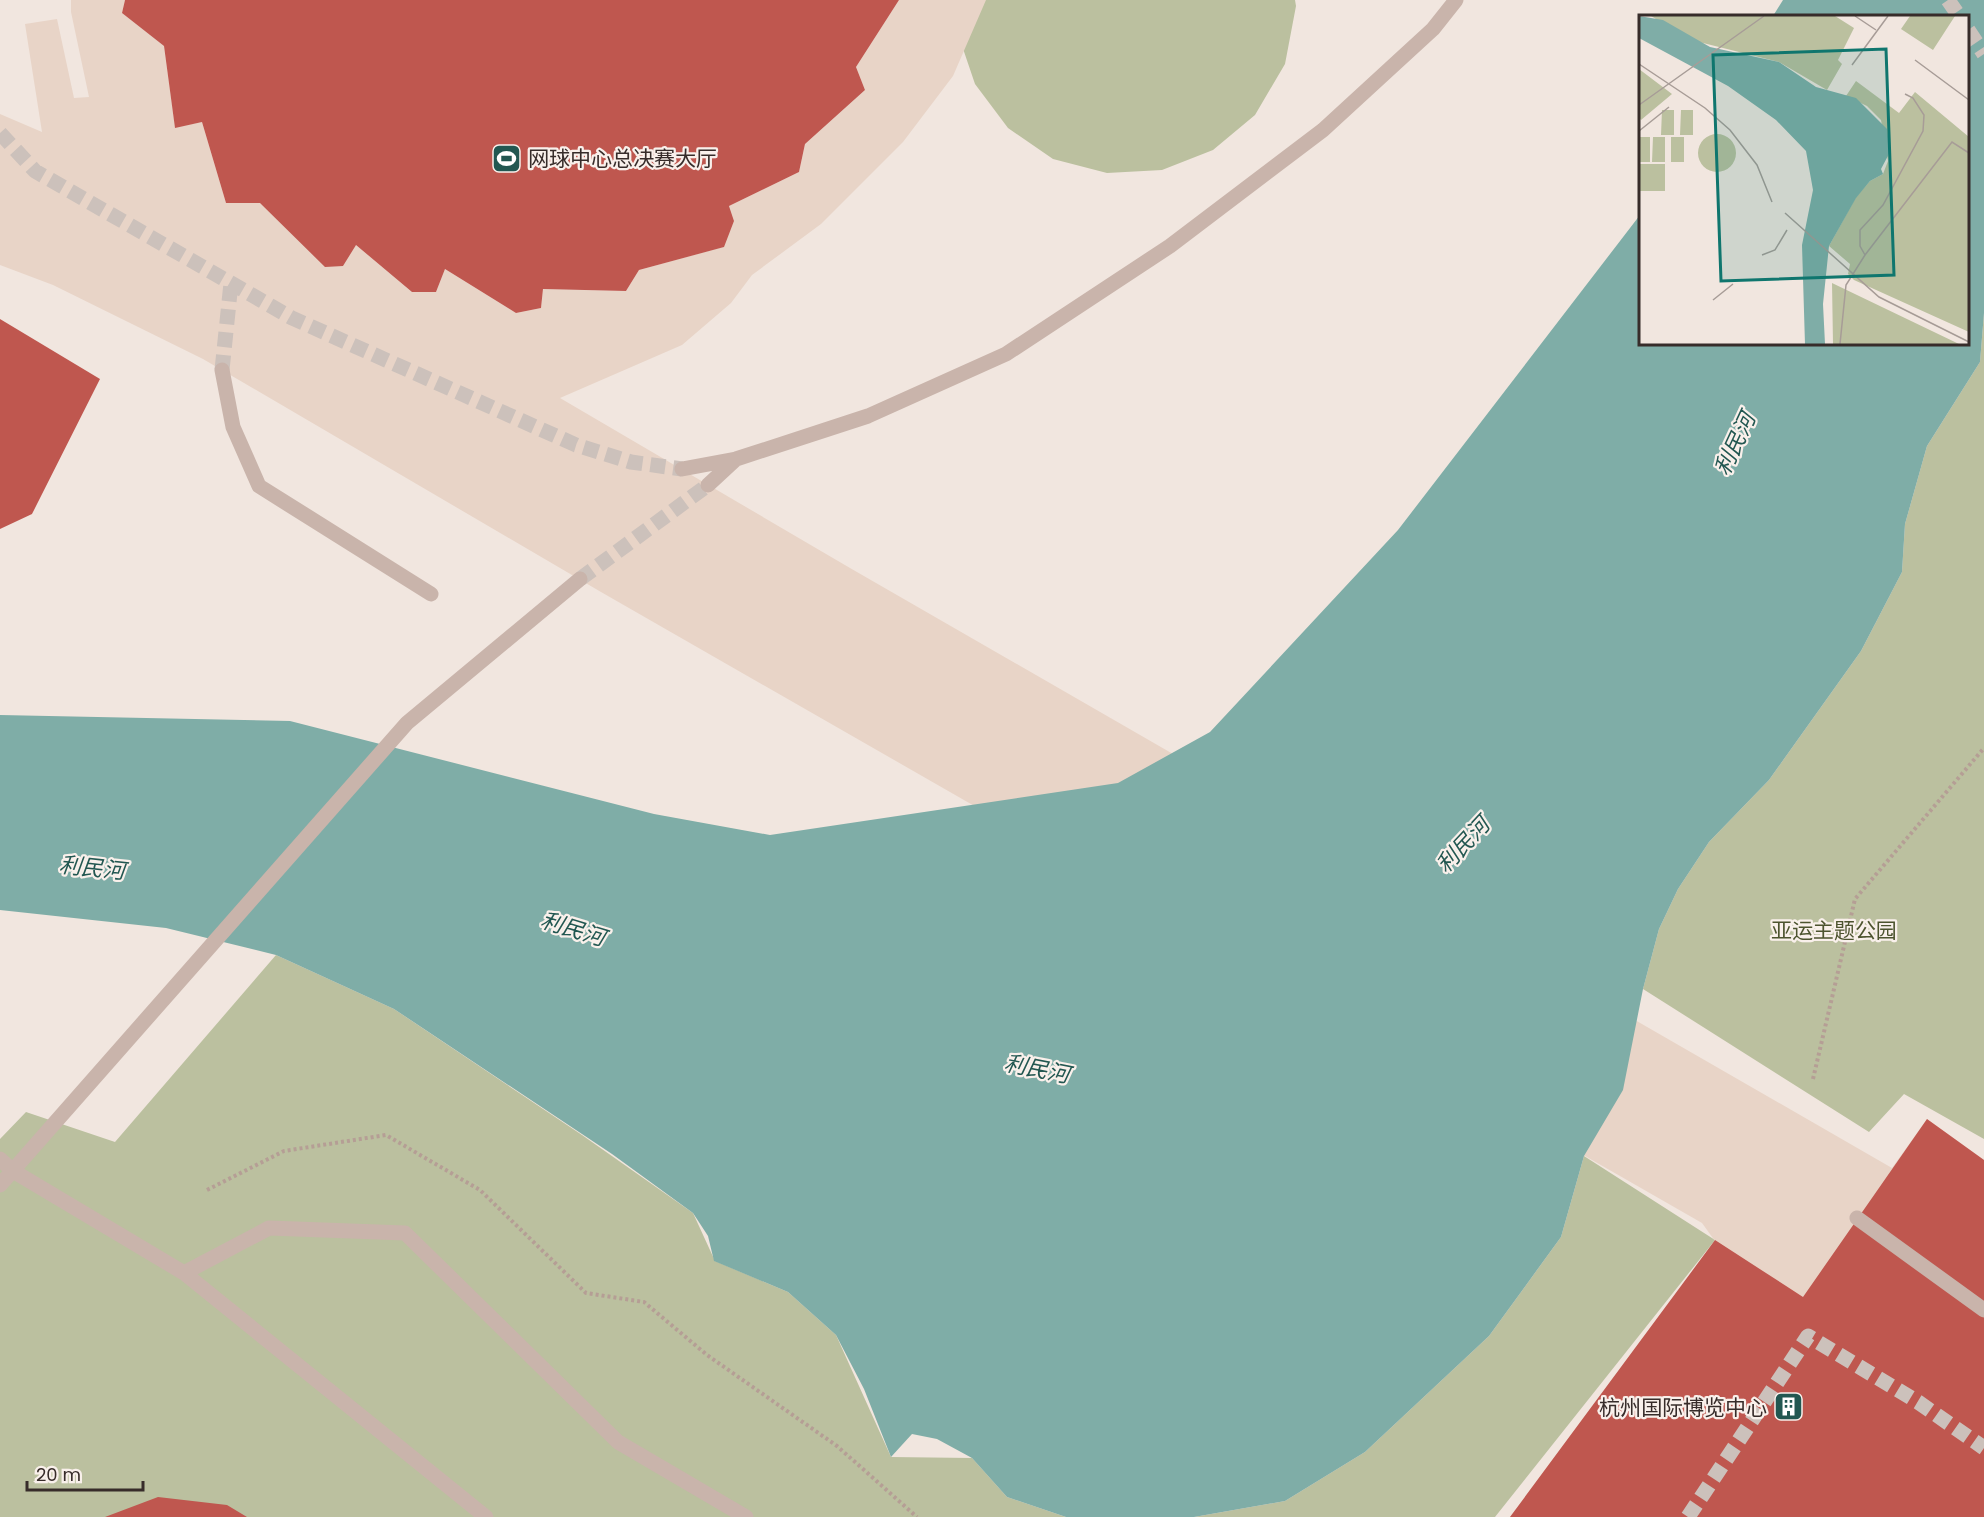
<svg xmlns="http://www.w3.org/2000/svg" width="1984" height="1517" font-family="Poppins,'Noto Sans SC',sans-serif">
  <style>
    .green { fill: #bbc09f }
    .plaza { fill: #e8d4c7 }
    .water { fill: #7fada7 }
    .building { fill: #bf574f }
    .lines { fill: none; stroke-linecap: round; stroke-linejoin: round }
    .minor-tunnel { stroke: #ccc1bb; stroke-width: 15; stroke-dasharray: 15 8; stroke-linecap: butt }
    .major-tunnel { stroke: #ccc1bb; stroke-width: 15; stroke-dasharray: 15 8; stroke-linecap: butt }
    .path { stroke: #b59e95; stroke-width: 4; stroke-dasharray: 3 3; stroke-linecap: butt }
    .minor { stroke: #c9b4ab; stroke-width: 15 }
    .labels { text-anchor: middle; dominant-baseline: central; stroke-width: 4.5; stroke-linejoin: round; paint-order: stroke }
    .poi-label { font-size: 21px; fill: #372c2a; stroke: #f9f0eb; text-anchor: start }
    .park-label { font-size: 21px; fill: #4d542f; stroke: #f9f0eb }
    .water-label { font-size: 22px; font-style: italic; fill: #225751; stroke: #f9f0eb }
    .inset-road { fill: none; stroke: #a79c97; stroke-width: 1.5 }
    .view { fill: #0f766e; fill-opacity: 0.15; stroke: #0f766e; stroke-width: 3 }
    .inset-edge { fill: none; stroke: #372c2a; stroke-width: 3 }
  </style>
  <rect width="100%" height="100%" fill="#f1e6df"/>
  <path class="green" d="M 957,0 L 1295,0 L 1296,6 L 1285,64 L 1255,115 L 1213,150 L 1162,170 L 1107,173 L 1053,159 L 1008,128 L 975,84 L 957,31 Z
    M 1984,313 L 1984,1139 L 1904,1094 L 1869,1132 L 1643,989 L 1659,929 L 1678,889 L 1709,842 L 1769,780 L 1861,651 L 1902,572 L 1905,524 L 1927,446 L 1980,362 Z
    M 276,955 L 394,1009 L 582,1135 L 693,1213 L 715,1261 L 788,1292 L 836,1335 L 891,1457 L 972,1458 L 1007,1497 L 1066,1517 L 0,1517 L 0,1139 L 26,1112 L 115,1142 Z
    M 1584,1156 L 1715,1240 L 1495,1517 L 1194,1517 L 1285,1501 L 1365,1452 L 1489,1336 L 1561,1237 Z"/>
  <path class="plaza" d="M 71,0 L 125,0 L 122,13 L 164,46 L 175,127 L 202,122 L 226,203 L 260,203 L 356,245 L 412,292 L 436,292 L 445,269 L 516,313 L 541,308 L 543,289 L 626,291 L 639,270 L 723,247 L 734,221 L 729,206 L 799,172 L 805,144 L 865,90 L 856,67 L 899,0 L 986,0 L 953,76 L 903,142 L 821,224 L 752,275 L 731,303 L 682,345 L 560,398 L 850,568 L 1892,1168 L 1927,1119 L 1984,1160 L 1984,1512 L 1884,1517 L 1510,1517 L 1715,1241 L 1702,1223 L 601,592 L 203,359 L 53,285 L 0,265 L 0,114 L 42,132 L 25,24 L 57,19 L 74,98 L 89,97 L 71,12 Z"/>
  <path class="water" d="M 1783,0 L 1984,0 L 1984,313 L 1980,362 L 1927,446 L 1905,524 L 1902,572 L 1861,651 L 1769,780 L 1709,842 L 1678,889 L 1659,929 L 1643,989 L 1623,1090 L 1584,1156 L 1561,1237 L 1489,1336 L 1365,1452 L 1285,1501 L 1194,1517 L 1066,1517 L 1007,1497 L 972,1458 L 937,1439 L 912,1434 L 891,1457 L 864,1389 L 836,1335 L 788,1292 L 714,1261 L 708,1236 L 693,1213 L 612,1154 L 394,1009 L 276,955 L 166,928 L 0,910 L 0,715 L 290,721 L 654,814 L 770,835 L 1118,783 L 1210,732 L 1398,530 L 1640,215 L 1640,344 L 1968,344 L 1968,16 L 1773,16 Z"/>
  <path class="building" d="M 125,0 L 899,0 L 856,67 L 865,90 L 805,144 L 799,172 L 729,206 L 734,221 L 724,247 L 639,270 L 626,291 L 543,289 L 541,308 L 516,313 L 445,269 L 436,292 L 412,292 L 356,245 L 343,266 L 325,267 L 260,203 L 226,203 L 202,122 L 175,128 L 164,46 L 122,13 Z
    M 0,319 L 100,379 L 32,514 L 0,529 Z
    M 1927,1119 L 1984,1160 L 1984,1517 L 1510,1517 L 1715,1240 L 1803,1297 Z
    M 158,1497 L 227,1505 L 247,1517 L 105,1517 Z"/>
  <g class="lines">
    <path class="minor-tunnel" d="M 0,133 L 35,171 L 292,318 L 576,445 L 631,462 L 682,469
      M 222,370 L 231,283
      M 580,579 L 708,485
      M 1688,1517 L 1808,1336 L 1918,1402 L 1984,1448"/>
    <path class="major-tunnel" d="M 1948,0 L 1959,16
      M 1968,30 L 1984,54"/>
    <path class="path" d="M 1813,1079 L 1855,899 L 1984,748
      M 207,1190 L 284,1151 L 386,1135 L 480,1190 L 586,1293 L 644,1302 L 707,1355 L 837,1446 L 917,1517"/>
    <path class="minor" d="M 222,370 L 233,427 L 259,486 L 431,594
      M 682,469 L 736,459 L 868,416 L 1006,354 L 1170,246 L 1323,130 L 1433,29 L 1456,0
      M 708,485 L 735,460
      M 0,1159 L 13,1171 L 184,1273 L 486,1517
      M 0,1185 L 407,723 L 580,579
      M 1857,1218 L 1984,1310
      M 184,1273 L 269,1228 L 405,1233 L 618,1442 L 746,1517"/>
  </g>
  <defs>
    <symbol id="stadium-square" viewBox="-11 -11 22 22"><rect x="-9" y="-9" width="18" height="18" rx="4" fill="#225751" stroke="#f9f0eb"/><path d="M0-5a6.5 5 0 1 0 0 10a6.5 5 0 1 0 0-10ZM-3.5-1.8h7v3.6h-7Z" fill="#fff"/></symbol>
    <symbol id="building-square" viewBox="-11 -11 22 22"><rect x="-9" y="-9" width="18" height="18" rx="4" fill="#225751" stroke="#f9f0eb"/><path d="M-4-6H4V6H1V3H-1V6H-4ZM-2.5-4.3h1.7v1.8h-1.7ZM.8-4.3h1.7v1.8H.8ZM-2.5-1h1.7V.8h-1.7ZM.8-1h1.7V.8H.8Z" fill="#fff"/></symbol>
  </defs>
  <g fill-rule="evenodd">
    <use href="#stadium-square" x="490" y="142" width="33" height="33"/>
    <use href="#building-square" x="1772" y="1390" width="33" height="33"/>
  </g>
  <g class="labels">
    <g class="poi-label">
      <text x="528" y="158">网球中心总决赛大厅</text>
      <text x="1767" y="1407" text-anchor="end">杭州国际博览中心</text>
    </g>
    <g class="park-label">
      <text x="1834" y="930">亚运主题公园</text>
    </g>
    <g class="water-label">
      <text transform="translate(1735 444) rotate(-65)">利民河</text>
      <text transform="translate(1463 845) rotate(-47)">利民河</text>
      <text transform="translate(92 868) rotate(6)">利民河</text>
      <text transform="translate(573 929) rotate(17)">利民河</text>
      <text transform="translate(1037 1069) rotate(11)">利民河</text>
    </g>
  </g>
  <g transform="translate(1639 15)">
    <rect width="330" height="330" fill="#f1e6df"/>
    <path d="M 12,1 L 196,1 L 215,13 L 199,45 L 203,49 L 188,75 L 140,47 L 52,25 ZM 271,1 L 316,1 L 294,35 L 262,14 ZM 0,54 L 33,79 L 2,105 L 0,102 ZM 217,66 L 260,98 L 276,77 L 330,122 L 330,317 L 215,265 L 209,259 L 211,249 L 190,231 L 217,182 L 231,166 L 244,159 L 249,146 L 242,105 L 228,91 L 207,81 ZM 23,95 L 35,95 L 35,120 L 22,120 ZM 42,95 L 54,95 L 54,120 L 41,120 ZM59 138a19 19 0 1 1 38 0a19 19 0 1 1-38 0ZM 0,122 L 11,122 L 11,147 L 0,147 ZM 14,122 L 26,122 L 26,147 L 13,147 ZM 32,122 L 45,122 L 45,147 L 32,147 ZM 0,149 L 26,149 L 26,176 L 0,176 ZM 193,268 L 320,329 L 194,329 Z" fill="#bbc09f"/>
    <path d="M 0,1 L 24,5 L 71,32 L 140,47 L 177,72 L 217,83 L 248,114 L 251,137 L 242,154 L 244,159 L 231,166 L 217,183 L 190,231 L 184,289 L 186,329 L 166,329 L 163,230 L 174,175 L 167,136 L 137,105 L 89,71 L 0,23 Z" fill="#7fada7"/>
    <path class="inset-road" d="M 216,1 L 237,15M 276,45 L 330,85M 0,49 L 66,93 L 91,115 L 118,150 L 133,187M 213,50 L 249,1M 0,90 L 125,1M 0,116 L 30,92M 146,198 L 240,282 L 330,327M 123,240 L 136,235 L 148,215M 226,240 L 221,231 L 221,215 L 244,190 L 284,116 L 285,100 L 274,83 L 266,79M 74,285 L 94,269M 201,329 L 207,270 L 226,240 L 313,127 L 330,138"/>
    <path class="view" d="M 247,34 L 255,260 L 82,266 L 74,40 Z"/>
    <rect width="330" height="330" class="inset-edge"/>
  </g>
  <path d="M27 1481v9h116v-9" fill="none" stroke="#372c2a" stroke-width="3"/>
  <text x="36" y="1481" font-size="18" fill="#372c2a" stroke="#f9f0eb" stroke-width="4.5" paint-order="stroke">20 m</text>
</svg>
